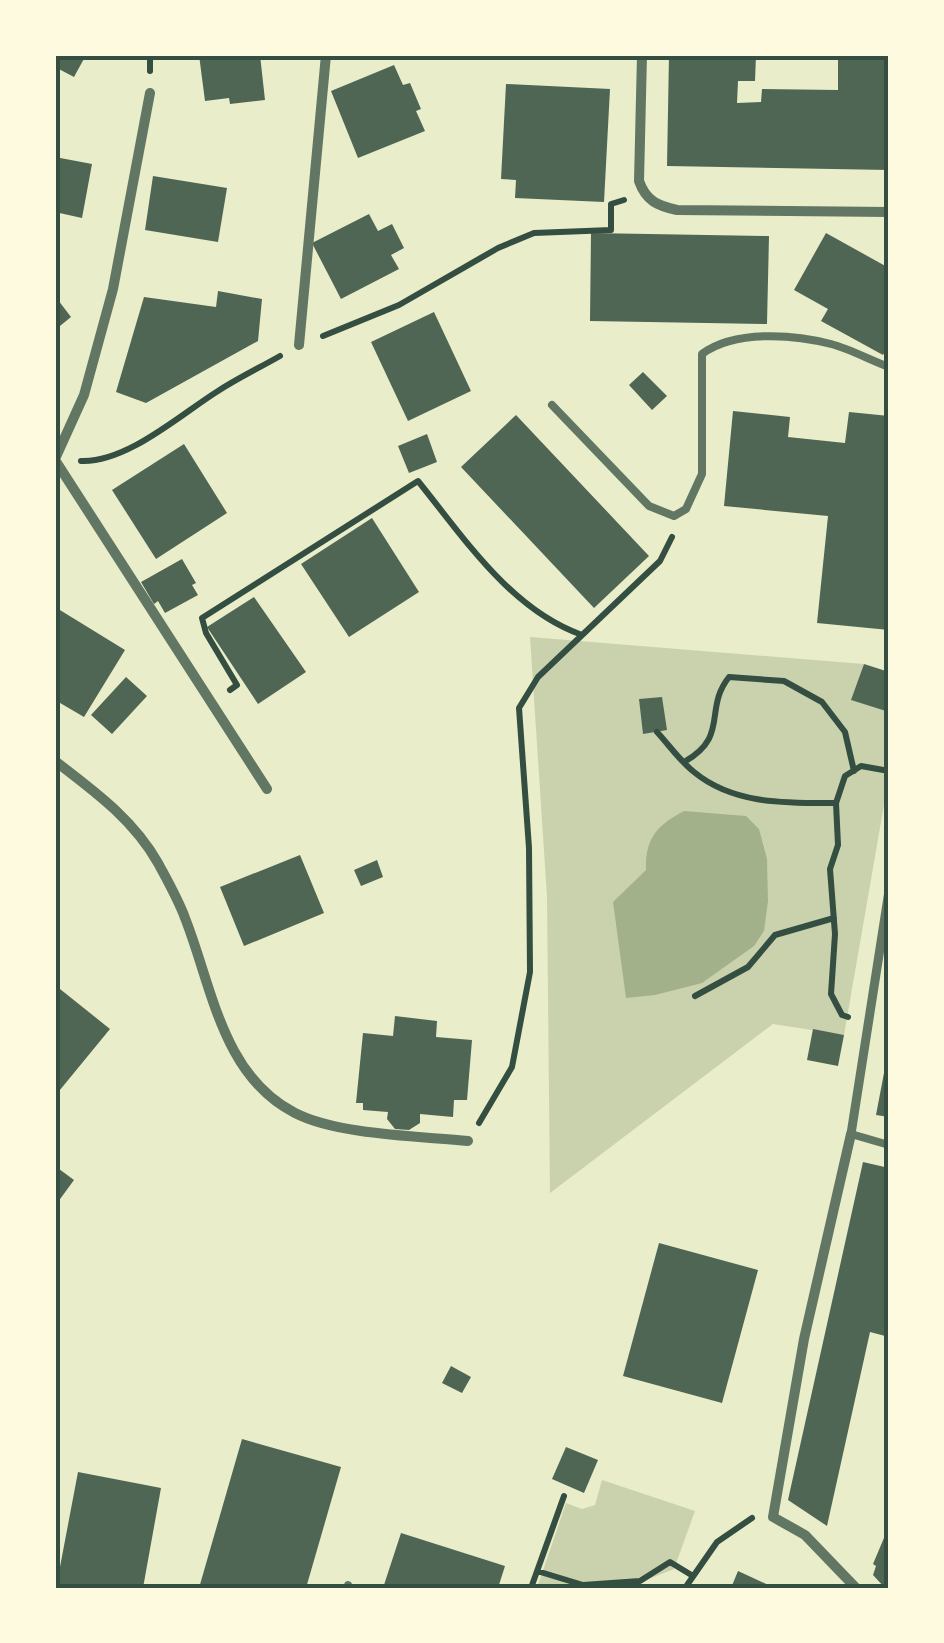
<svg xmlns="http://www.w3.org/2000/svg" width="944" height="1643" font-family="Bitter,serif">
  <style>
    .green { fill: #cad2ad }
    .water { fill: #a3b18a }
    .building { fill: #4f6655 }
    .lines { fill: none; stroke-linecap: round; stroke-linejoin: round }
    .path { stroke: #344e41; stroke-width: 6 }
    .service { stroke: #617663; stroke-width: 8 }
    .pedestrian { stroke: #617663; stroke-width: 9 }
    .minor { stroke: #617663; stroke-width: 10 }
    .neatline { fill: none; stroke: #344e41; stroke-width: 4 }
  </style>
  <rect width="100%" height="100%" fill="#e9edc9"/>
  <path class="green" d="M 530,637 L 864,664 L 852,700 L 889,712 L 889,776 L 844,1035 L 773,1024 L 550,1193 L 547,897 Z
    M 602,1480 L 695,1511 L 674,1569 L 626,1588 L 537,1588 L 566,1503 L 582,1509 L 595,1505 Z"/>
  <path class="water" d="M 684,811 L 746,816 L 759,829 L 767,859 L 768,901 L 764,931 L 754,946 L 702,983 L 655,995 L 626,998 L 613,902 L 646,870 C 645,837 658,825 684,811 Z"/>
  <path class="building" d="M 55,55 L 86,55 L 74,77 L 55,67 Z
    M 199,55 L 260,55 L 265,100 L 230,104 L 229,98 L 205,101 Z
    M 669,55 L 756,55 L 755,81 L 738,81 L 737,103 L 761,102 L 762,89 L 838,90 L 838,55 L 889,55 L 889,170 L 667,166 Z
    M 394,65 L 403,85 L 410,83 L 421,109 L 416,111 L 425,131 L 358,158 L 331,91 Z
    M 506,84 L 610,89 L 604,202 L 515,198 L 516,180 L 501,179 Z
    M 55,157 L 92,164 L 82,218 L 55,212 Z
    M 153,176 L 227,188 L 218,242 L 145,230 Z
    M 369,214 L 378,231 L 392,224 L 404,248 L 391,255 L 399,269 L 341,299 L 312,243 Z
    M 591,233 L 769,236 L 767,324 L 590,321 Z
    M 826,233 L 889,268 L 889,344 L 883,355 L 821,321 L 828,309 L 794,290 Z
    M 218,291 L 262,299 L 258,341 L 146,403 L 116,392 L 144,297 L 216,307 Z
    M 55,296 L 71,317 L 55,330 Z
    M 434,312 L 471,391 L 408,421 L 371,342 Z
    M 643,372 L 667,396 L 652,410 L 629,385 Z
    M 733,411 L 790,417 L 788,437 L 845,443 L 849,412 L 889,416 L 889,630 L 817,623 L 828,516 L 724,506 Z
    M 516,415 L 649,556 L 594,608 L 461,467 Z
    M 427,434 L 437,462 L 409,473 L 398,446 Z
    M 184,444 L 227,513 L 156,559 L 112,490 Z
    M 372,518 L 419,592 L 349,637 L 301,564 Z
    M 182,559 L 196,583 L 192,585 L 198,595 L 165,613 L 158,601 L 154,604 L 141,582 Z
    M 254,597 L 306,672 L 258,704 L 207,627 Z
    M 55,607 L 125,650 L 84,717 L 55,700 Z
    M 864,664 L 889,672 L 889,712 L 851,700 Z
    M 126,677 L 147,696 L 112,734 L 91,715 Z
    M 662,697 L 667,730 L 643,734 L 639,699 Z
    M 300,855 L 324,913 L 244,946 L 220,887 Z
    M 377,860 L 383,877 L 361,886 L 354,870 Z
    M 55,985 L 110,1029 L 55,1096 Z
    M 395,1016 L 437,1021 L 436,1037 L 472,1040 L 467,1100 L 454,1100 L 453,1117 L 420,1114 L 420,1123 L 409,1130 L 395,1129 L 387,1119 L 388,1112 L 363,1110 L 363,1103 L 356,1103 L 363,1033 L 393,1036 Z
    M 813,1029 L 844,1035 L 838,1066 L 807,1060 Z
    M 887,1057 L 889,1057 L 889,1117 L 876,1115 Z
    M 863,1162 L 889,1168 L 889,1337 L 870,1332 L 827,1526 L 788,1500 Z
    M 55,1166 L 74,1180 L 55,1206 Z
    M 659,1243 L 758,1270 L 722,1403 L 623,1376 Z
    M 451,1366 L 471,1377 L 462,1393 L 442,1383 Z
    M 242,1439 L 341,1467 L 306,1588 L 199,1588 Z
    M 566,1447 L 598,1460 L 584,1493 L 552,1479 Z
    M 78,1472 L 161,1488 L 143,1588 L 56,1588 Z
    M 889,1526 L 889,1588 L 885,1588 L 873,1575 L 876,1566 L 873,1564 Z
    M 401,1533 L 505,1566 L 498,1588 L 383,1588 Z
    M 738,1571 L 775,1588 L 731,1588 Z"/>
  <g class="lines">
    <path class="path" d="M 150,55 L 150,71
      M 323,336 L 399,305 L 498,248 L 534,233 L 611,230 L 611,204 L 624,200
      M 81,461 C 127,463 181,414 218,391 C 238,378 259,368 280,356
      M 230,690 L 237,685 L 206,633 L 202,618 L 418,481 C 464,538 511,610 582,635
      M 657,732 C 669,745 680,761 694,772 C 734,805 787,803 836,803
      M 684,762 C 730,736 703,710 729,677 L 784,681 L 822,702 L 845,732 L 854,771
      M 695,996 L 748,967 L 775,935 L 834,918
      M 848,1017 L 842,1015 L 831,994 L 835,934 L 830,869 L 838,845 L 836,803 L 845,776 L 861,766 L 889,771
      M 479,1123 L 512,1067 L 530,972 L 529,848 L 519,708 L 538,677 L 660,561 L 672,537
      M 537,1571 L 583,1585 L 640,1581 L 670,1562 L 693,1576
      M 531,1588 L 564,1496
      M 685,1588 L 717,1542 L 752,1518"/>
    <path class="service" d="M 552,405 L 649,506 L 674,516 L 686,509 L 702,474 L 702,354 C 734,330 793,334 831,344 C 850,349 870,360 889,367
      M 851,1134 L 889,1145
      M 347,1588 L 348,1585"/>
    <path class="pedestrian" d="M 851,1134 L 889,891"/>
    <path class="minor" d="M 642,55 L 639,181 C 646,201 658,206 677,210 L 889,212
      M 299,345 L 326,55
      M 55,459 L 84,395 L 113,289 L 150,93
      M 55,460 L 267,789
      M 55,761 C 94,791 133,819 158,863 C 167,880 178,899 185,918 C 212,986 222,1076 295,1113 C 338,1135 418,1136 468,1141
      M 851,1134 L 804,1339 L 773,1517 L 805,1535 L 856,1588"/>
  </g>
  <rect width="944" height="1643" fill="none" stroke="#fefae0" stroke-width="115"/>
  <rect x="58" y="58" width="828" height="1528" class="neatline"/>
</svg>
